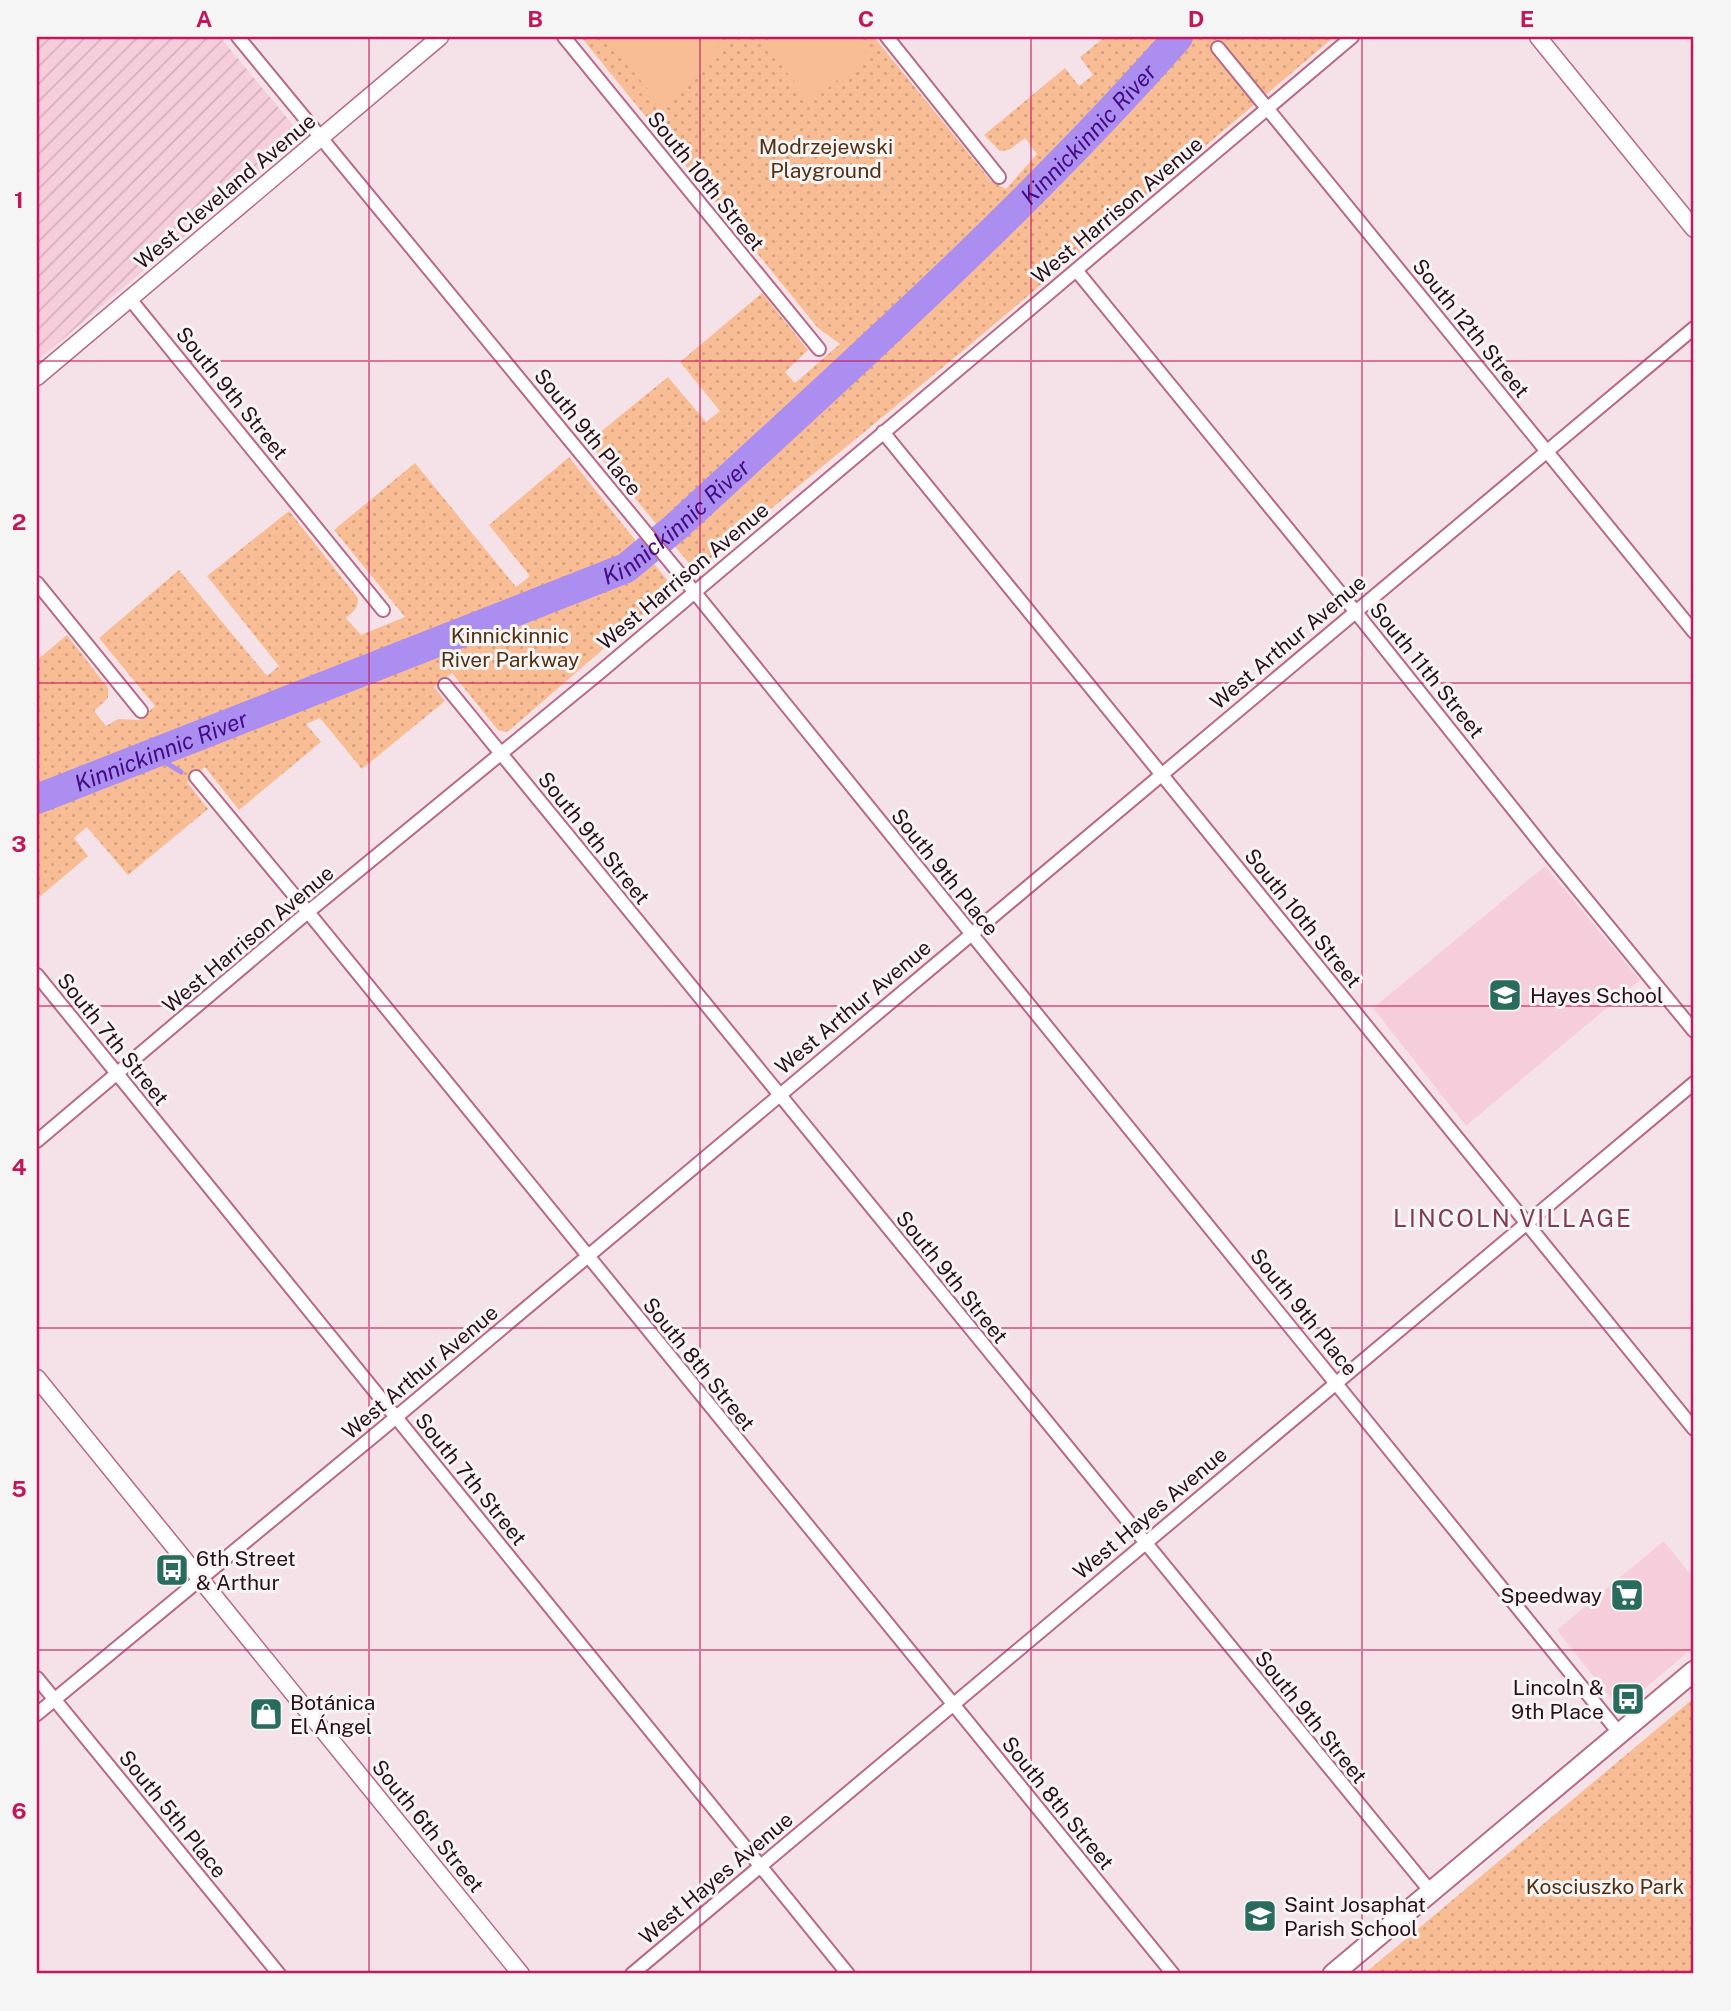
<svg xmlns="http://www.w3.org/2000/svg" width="1731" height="2011" font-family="'Public Sans',sans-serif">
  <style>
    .built { fill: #f6cedb }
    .industrial { fill: url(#industrial-furrows) }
    .park { fill: url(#park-dots) }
    .pitch { fill: #f8bd94 }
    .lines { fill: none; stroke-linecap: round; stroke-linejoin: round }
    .stream { stroke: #ac8ef1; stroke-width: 5 }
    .river { stroke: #ac8ef1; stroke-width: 30 }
    .minor-casing { stroke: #b96988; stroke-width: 16 }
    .tertiary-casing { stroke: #b96988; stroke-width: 19 }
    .secondary-casing { stroke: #b96988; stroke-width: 23 }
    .minor { stroke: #fff; stroke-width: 12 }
    .tertiary { stroke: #fff; stroke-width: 16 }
    .secondary { stroke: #fff; stroke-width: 19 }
    .grid { fill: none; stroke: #c2185b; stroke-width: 2; stroke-opacity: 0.55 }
    .labels { text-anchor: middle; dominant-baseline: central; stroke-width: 6; stroke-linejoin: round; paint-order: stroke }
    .park-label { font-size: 21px; fill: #552f11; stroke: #f5f5f5 }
    .street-label { font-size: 21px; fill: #2c0e1a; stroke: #f5f5f5 }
    .poi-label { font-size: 21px; fill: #2c0e1a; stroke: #f5f5f5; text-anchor: start }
    .water-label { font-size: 23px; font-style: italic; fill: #440a83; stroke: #f5f5f5 }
    .quarter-label { font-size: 24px; letter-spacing: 2px; fill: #833957; stroke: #f5f5f5 }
    .neatline { fill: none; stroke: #c2185b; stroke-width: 2.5 }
    .grid-label { font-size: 23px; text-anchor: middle; font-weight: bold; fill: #c2185b }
  </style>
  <defs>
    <pattern id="industrial-furrows" width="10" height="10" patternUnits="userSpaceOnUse" patternTransform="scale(1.75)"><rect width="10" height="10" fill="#f6cedb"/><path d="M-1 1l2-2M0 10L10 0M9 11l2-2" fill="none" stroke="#d3b0bb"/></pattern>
    <pattern id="park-dots" width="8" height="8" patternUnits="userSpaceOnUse" patternTransform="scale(1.75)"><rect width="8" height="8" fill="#f8bd94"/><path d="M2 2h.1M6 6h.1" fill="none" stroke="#d5a17f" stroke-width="1.8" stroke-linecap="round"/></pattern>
  </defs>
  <rect width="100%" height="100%" fill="#f4e2e8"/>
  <path class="built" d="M 1545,866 L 1640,980 L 1466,1126 L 1373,1008 Z
    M 1664,1541 L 1694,1579 L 1694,1647 L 1624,1706 L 1617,1706 L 1557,1630 Z"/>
  <path class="industrial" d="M 37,37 L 220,37 L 302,136 L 37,361 Z"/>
  <path class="park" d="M 581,37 L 874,37 L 991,181 L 1006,189 L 1037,154 L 1025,138 L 1009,150 L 1000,151 L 984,135 L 1065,68 L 1079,86 L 1093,75 L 1080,57 L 1105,37 L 1334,37 L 971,344 L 704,564 L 693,565 L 688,562 L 588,442 L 668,377 L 706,422 L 720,411 L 680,362 L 762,293 L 808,350 L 785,372 L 795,383 L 840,344 L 818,328 Z
    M 569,457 L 667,580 L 670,586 L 669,592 L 511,729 L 506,732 L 498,730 L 452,673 L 434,687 L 445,701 L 362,769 L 320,718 L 306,724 L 321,742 L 239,810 L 205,767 L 187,782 L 208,809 L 128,875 L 87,827 L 74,838 L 88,856 L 37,899 L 37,660 L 67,635 L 108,688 L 108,698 L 94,711 L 106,726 L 118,719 L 139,720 L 155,706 L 99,638 L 179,570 L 267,676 L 279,666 L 207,576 L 289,511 L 358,598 C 359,608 353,612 346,618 L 361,635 L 405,617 L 334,530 L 415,463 L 516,587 L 530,576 L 489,525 Z
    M 1694,1698 L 1694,1974 L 1364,1974 Z"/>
  <path class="pitch" d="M 605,37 L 724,37 C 709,65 688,89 664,109 Z
    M 781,37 L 853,37 L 868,55 L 811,102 L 767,48 Z"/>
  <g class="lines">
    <path class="stream" d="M 152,754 L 181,772"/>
    <path class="river" id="s1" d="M 37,799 L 626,568 L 677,526 C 848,368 1023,213 1178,37"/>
    <defs>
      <path id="minor" d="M 238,37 L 675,568 L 1620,1734
        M 564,37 L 819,349
        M 887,37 L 999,177
        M 1218,48 L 1694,632
        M 1076,270 L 1355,611 L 1549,854 L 1694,1031
        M 130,299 L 383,610
        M 883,432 L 1694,1429
        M 37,583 L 141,711
        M 445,685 L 1431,1892
        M 196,777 L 308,912 L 1173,1974
        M 37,975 L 848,1974
        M 37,1141 L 308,912 L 599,673 L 1352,37
        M 37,1678 L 279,1974
        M 37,1714 L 382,1429 L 1694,328
        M 632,1974 L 1694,1083"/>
      <path id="tertiary" d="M 1538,37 L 1694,229
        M 37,377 L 440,37
        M 37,1378 L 521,1974"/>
      <path id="secondary" d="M 1333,1974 L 1694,1671"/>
    </defs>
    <use href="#minor" class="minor-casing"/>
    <use href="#tertiary" class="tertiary-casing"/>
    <use href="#secondary" class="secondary-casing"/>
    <use href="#minor" class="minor"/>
    <use href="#tertiary" class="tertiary"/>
    <use href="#secondary" class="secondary"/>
  </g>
  <path class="grid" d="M 369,37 L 369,1974M 700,37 L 700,1974M 1031,37 L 1031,1974M 1362,37 L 1362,1974M 37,361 L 1694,361M 37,683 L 1694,683M 37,1006 L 1694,1006M 37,1328 L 1694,1328M 37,1650 L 1694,1650"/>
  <defs>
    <symbol id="school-square" viewBox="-11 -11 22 22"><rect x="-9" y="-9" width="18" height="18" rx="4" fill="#296c5e" stroke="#f5f5f5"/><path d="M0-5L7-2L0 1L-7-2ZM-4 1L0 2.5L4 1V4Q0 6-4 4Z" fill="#fff"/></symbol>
    <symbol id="bus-square" viewBox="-11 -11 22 22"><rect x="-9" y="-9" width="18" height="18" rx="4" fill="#296c5e" stroke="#f5f5f5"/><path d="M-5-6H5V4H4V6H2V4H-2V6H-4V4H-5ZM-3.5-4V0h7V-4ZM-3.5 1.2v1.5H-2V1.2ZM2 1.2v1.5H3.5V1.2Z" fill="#fff"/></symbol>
    <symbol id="supermarket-square" viewBox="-11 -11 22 22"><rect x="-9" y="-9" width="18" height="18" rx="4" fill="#296c5e" stroke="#f5f5f5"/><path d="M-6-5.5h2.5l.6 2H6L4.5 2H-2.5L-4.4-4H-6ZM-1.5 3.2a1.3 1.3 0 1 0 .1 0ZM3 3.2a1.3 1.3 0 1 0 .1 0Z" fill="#fff"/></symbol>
    <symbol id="shop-square" viewBox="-11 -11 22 22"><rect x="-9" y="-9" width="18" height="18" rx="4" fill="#296c5e" stroke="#f5f5f5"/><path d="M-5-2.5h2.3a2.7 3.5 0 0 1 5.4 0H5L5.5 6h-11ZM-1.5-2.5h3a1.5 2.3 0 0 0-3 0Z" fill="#fff"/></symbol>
  </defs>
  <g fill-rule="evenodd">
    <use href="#school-square" x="1486" y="976" width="38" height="38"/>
    <use href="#bus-square" x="153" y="1551" width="38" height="38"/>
    <use href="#supermarket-square" x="1608" y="1576" width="38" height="38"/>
    <use href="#bus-square" x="1609" y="1680" width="38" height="38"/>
    <use href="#shop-square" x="247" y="1695" width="38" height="38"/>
    <use href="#school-square" x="1241" y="1897" width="38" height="38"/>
  </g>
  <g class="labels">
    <g class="park-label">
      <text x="826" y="146">Modrzejewski<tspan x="826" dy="24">Playground</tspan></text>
      <text x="510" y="635">Kinnickinnic<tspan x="510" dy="24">River Parkway</tspan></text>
      <text x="1605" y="1886">Kosciuszko Park</text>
    </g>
    <g class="street-label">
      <text transform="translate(706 181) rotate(51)">South 10th Street</text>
      <text transform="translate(225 191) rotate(-40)">West Cleveland Avenue</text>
      <text transform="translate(1117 210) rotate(-40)">West Harrison Avenue</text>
      <text transform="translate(1471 328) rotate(51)">South 12th Street</text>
      <text transform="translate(232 393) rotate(51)">South 9th Street</text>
      <text transform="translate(588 432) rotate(51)">South 9th Place</text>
      <text transform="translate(683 576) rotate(-40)">West Harrison Avenue</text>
      <text transform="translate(1288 642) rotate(-40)">West Arthur Avenue</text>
      <text transform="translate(1427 670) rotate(51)">South 11th Street</text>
      <text transform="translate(594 838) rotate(51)">South 9th Street</text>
      <text transform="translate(945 872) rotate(51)">South 9th Place</text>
      <text transform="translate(1303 918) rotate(51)">South 10th Street</text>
      <text transform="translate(248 939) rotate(-40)">West Harrison Avenue</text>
      <text transform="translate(853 1007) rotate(-40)">West Arthur Avenue</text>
      <text transform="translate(113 1039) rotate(51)">South 7th Street</text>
      <text transform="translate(952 1277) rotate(51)">South 9th Street</text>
      <text transform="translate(1304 1312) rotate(51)">South 9th Place</text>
      <text transform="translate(699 1364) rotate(51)">South 8th Street</text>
      <text transform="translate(420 1372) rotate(-40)">West Arthur Avenue</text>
      <text transform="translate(471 1479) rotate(51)">South 7th Street</text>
      <text transform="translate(1150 1513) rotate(-40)">West Hayes Avenue</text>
      <text transform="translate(1311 1717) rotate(51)">South 9th Street</text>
      <text transform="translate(1058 1803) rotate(51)">South 8th Street</text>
      <text transform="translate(173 1814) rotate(51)">South 5th Place</text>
      <text transform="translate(428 1826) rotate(51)">South 6th Street</text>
      <text transform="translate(716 1878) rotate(-40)">West Hayes Avenue</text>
    </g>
    <g class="poi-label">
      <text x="1530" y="995">Hayes School</text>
      <text x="196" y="1558">6th Street<tspan x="196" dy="24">&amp; Arthur</tspan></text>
      <text x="1602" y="1595" text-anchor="end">Speedway</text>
      <text x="1604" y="1687" text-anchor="end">Lincoln &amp;<tspan x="1604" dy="24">9th Place</tspan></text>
      <text x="290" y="1702">Botánica<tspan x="290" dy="24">El Ángel</tspan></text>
      <text x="1284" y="1904">Saint Josaphat<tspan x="1284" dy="24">Parish School</tspan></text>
    </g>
    <g class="water-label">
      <text stroke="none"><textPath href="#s1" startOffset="1267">Kinnickinnic River</textPath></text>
      <text stroke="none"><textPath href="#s1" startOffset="700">Kinnickinnic River</textPath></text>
      <text stroke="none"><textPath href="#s1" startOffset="133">Kinnickinnic River</textPath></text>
    </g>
    <g class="quarter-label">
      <text x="1513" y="1218">LINCOLN VILLAGE</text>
    </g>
  </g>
  <rect width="1731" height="2011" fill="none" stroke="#f5f5f5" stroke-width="77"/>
  <rect x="38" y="38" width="1654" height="1934" class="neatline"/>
  <g class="grid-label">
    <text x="204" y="27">A</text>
    <text x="535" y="27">B</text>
    <text x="866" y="27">C</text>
    <text x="1196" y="27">D</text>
    <text x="1527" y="27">E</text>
    <text x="19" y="208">1</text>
    <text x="19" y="530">2</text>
    <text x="19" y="852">3</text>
    <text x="19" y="1175">4</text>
    <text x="19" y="1497">5</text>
    <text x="19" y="1819">6</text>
  </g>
</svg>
